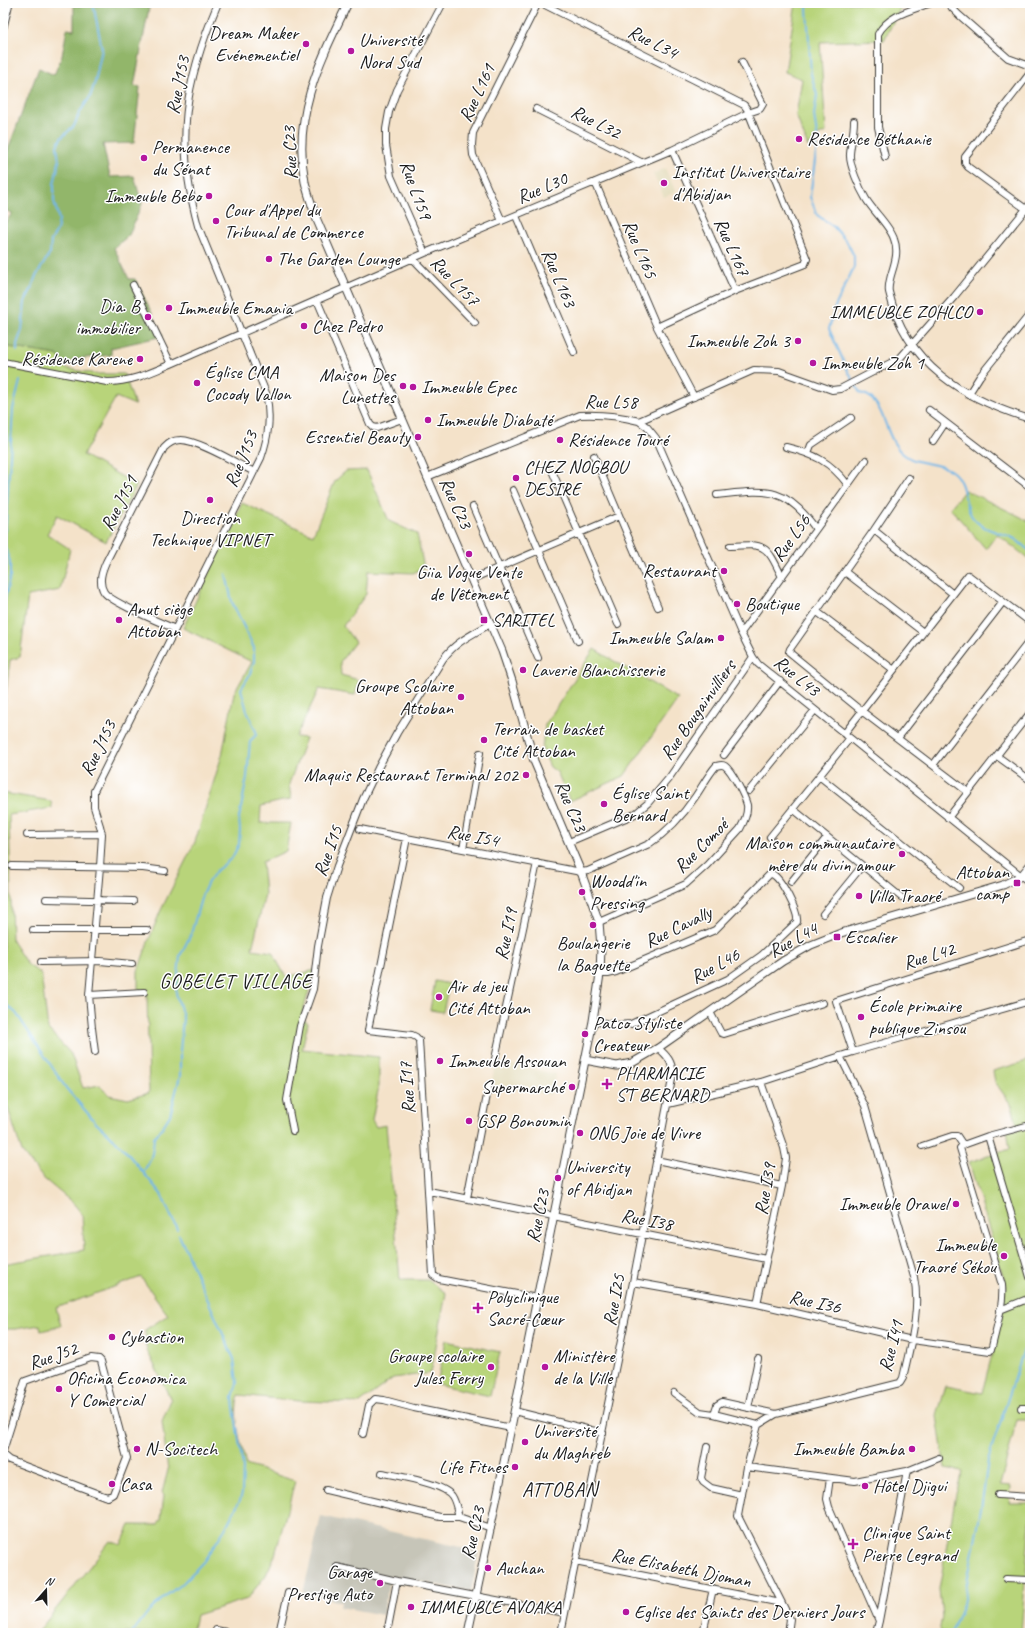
<svg xmlns="http://www.w3.org/2000/svg" width="1033" height="1636" font-family="Caveat,sans-serif">
  <style>
    .built { fill: #e3dbba }
    .industrial { fill: #c6c5b8 }
    .green { fill: #b8d47a; stroke: #6a784b }
    .forest { fill: #92b66a; stroke: #576943 }
    .lines { fill: none; stroke-linecap: round; stroke-linejoin: round }
    .stream { stroke: #72b7e8; stroke-width: 2 }
    .minor-casing { stroke: #3c3a36; stroke-width: 8 }
    .tertiary-casing { stroke: #3c3a36; stroke-width: 9 }
    .minor { stroke: #fff; stroke-width: 6 }
    .tertiary { stroke: #fff; stroke-width: 7 }
    .poi-dot { fill: #b5179e; stroke: #fff; stroke-width: 1.5 }
    .labels { text-anchor: middle; dominant-baseline: central; stroke-width: 3; stroke-linejoin: round; paint-order: stroke }
    .poi-label { font-size: 19px; fill: #1c1c1c; stroke: #fff; text-anchor: start }
    .street-label { font-size: 19px; fill: #1c1c1c; stroke: #fff }
    .neighbourhood-label { font-size: 20px; letter-spacing: 1px; fill: #1c1c1c; stroke: #fff }
  </style>
  <rect width="100%" height="100%" fill="#fff"/>
  <filter id="ink" filterUnits="userSpaceOnUse"><feTurbulence type="fractalNoise" baseFrequency=".025" numOctaves="2"/><feDisplacementMap in="SourceGraphic" scale="8" xChannelSelector="R" yChannelSelector="G"/><feConvolveMatrix kernelMatrix="1 2 1 2 8 2 1 2 1" color-interpolation-filters="sRGB"/></filter>
  <filter id="wash" filterUnits="userSpaceOnUse"><feTurbulence type="fractalNoise" baseFrequency=".012" numOctaves="4" result="noise"/><feDisplacementMap in="SourceGraphic" scale="16" xChannelSelector="R" yChannelSelector="G"/><feGaussianBlur stdDeviation="0.9" result="paint"/><feColorMatrix in="noise" values="0 0 0 0 0 0 0 0 0 0 0 0 0 0 0 0 0 1.4 0 .05"/><feComposite in="paint" operator="in"/></filter>
  <g filter="url(#wash)">
    <rect width="100%" height="100%" fill="#f4e2c9"/>
    <path class="built" d="M 665,168 L 676,192 L 664,197 L 653,174 Z
      M 496,1061 L 556,1074 L 550,1095 L 491,1085 Z"/>
    <path class="industrial" d="M 321,1516 L 479,1551 L 471,1591 L 390,1576 L 383,1615 L 340,1607 L 341,1602 L 303,1593 Z"/>
    <path class="green" d="M 796,3 L 903,3 L 884,40 L 820,42 L 826,132 L 817,136 L 808,147 L 796,115 L 802,79 L 785,72 Z
      M 3,346 L 57,355 L 65,364 L 65,368 L 96,374 L 124,374 L 135,405 L 116,397 L 83,455 L 137,485 L 106,542 L 57,515 L 47,534 L 70,549 L 60,590 L 28,596 L 20,657 L 10,660 L 3,718 Z
      M 367,470 L 389,521 L 417,534 L 424,568 L 413,573 L 368,571 L 366,594 L 343,626 L 355,642 L 340,662 L 341,675 L 359,680 L 355,695 L 319,689 L 296,737 L 306,738 L 289,784 L 291,799 L 261,806 L 260,823 L 291,823 L 286,851 L 262,862 L 265,894 L 252,949 L 272,952 L 286,977 L 315,970 L 301,1018 L 308,1023 L 302,1049 L 379,1057 L 379,1086 L 372,1120 L 376,1127 L 386,1125 L 400,1280 L 428,1280 L 446,1293 L 431,1373 L 393,1378 L 360,1403 L 299,1401 L 239,1395 C 232,1417 241,1443 246,1465 L 295,1481 L 275,1555 L 266,1575 L 247,1599 L 196,1615 L 192,1633 L 37,1633 L 110,1541 L 121,1545 L 130,1525 L 157,1525 L 161,1519 L 164,1495 L 162,1493 L 168,1470 L 162,1421 L 171,1400 L 147,1350 L 145,1330 L 168,1315 L 141,1277 L 56,1308 L 61,1326 L 41,1331 L 40,1325 L 15,1329 L 3,1329 L 3,1264 L 84,1250 L 82,1214 L 73,1203 L 43,1178 L 22,1152 L 3,1093 L 3,793 L 51,801 L 52,808 L 9,815 L 12,941 L 27,964 L 41,974 L 48,1029 L 71,1054 L 83,1088 L 100,1085 L 109,1095 L 128,1099 L 149,1093 L 147,991 L 138,989 L 138,971 L 148,942 L 160,912 L 195,842 L 222,755 L 234,693 L 252,662 L 183,628 L 242,503 L 313,535 L 335,481 L 346,471 Z
      M 965,490 L 1021,517 L 1030,523 L 1030,560 L 997,534 L 986,549 L 950,508 Z
      M 594,649 L 678,699 L 624,776 L 570,801 L 557,772 L 550,767 L 542,748 L 545,725 Z
      M 435,981 L 449,984 L 443,1012 L 430,1010 Z
      M 1030,1060 L 1030,1420 L 1017,1420 L 1000,1485 L 1011,1486 L 1009,1503 L 1030,1503 L 1030,1521 L 1021,1633 L 939,1633 L 942,1616 L 939,1589 L 956,1494 L 962,1471 L 945,1468 L 937,1416 L 946,1386 L 982,1393 L 994,1347 L 1006,1286 L 969,1162 L 1010,1149 L 1007,1130 L 1018,1129 L 1012,1106 L 995,1082 L 993,1071 Z
      M 446,1340 L 500,1352 L 490,1396 L 437,1384 Z"/>
    <path class="forest" d="M 83,3 L 150,3 L 134,86 L 140,87 L 134,143 L 103,144 L 110,177 L 134,176 L 142,204 L 129,235 L 114,248 L 129,279 L 135,279 L 163,336 L 111,348 L 111,355 L 76,359 L 65,364 L 57,355 L 3,346 L 3,227 L 12,213 L 3,209 L 3,157 L 5,157 L 39,68 L 54,75 L 62,56 L 67,29 L 74,30 L 74,5 L 82,6 Z"/>
    <g class="lines">
      <path class="stream" d="M 808,3 L 807,9 L 811,74 L 817,95 L 814,115 L 817,136 L 816,153 L 810,197 L 817,215 L 834,227 L 847,242 L 854,256 L 854,267 L 835,307 L 829,329 L 848,371 L 860,393 C 863,394 868,395 871,398 C 884,410 886,432 896,446 C 910,467 932,460 950,470 C 966,480 963,501 971,515 C 980,530 998,531 1013,538 C 1019,541 1024,547 1030,551
        M 17,351 L 17,344 L 22,330 L 25,301 L 31,290 L 35,278 L 50,253 L 51,241 L 57,230 L 59,220 L 54,201 L 54,184 L 59,162 L 57,146 L 61,138 L 74,126 L 80,112 L 90,97 L 95,82 L 102,49 L 93,3
        M 3,607 L 10,576 L 10,561 L 5,548 L 5,537 L 13,409 L 20,381
        M 3,1002 L 16,1013 L 66,1088 L 96,1123 L 123,1148 L 161,1194 L 177,1229
        M 143,1172 C 152,1160 153,1152 154,1137 L 160,1131 L 170,1115 L 180,1076 L 180,1052 L 183,1017 L 176,993 L 180,956 L 191,934 L 202,895 L 208,882 L 217,870 L 232,858 L 239,844 L 240,830 L 239,818 L 247,777 L 250,741 L 257,734 L 247,711 L 241,689 L 249,676 L 254,662 L 254,648 L 232,602 L 226,574
        M 132,1633 L 148,1612 L 167,1595 L 184,1582 L 204,1561 L 225,1529 L 240,1500 L 242,1493 L 243,1468 L 234,1408 L 233,1397 L 237,1383 L 234,1359 L 179,1235
        M 951,1633 L 963,1604 L 981,1509 L 988,1460 L 1027,1340 L 1030,1336"/>
    </g>
  </g>
  <g filter="url(#ink)">
    <g class="lines">
      <defs>
        <path id="minor" d="M 541,3 L 744,105 L 747,109 L 807,259 L 805,264 L 735,291 L 657,327
          M 949,3 L 952,8 L 959,15 L 1008,58 L 1030,66
          M 1030,73 L 965,157 L 965,163 L 968,167 L 1030,212
          M 536,109 L 641,162
          M 854,121 C 854,132 851,142 850,154 C 849,165 860,189 866,199 C 873,211 890,226 894,239 C 902,259 886,277 889,292 C 906,365 964,399 1030,419
          M 672,150 L 735,291
          M 885,157 L 878,127 L 878,34 C 888,15 912,10 931,3
          M 595,182 L 657,327 L 694,397
          M 516,216 L 574,352
          M 502,221 L 473,155 L 472,145 L 473,133 L 538,3
          M 425,253 L 391,176 L 386,145 L 386,129 L 389,112 L 397,90 L 443,3
          M 413,259 L 475,323
          M 133,285 L 171,364
          M 317,300 L 370,424 L 373,427 L 377,428 L 402,419
          M 3,362 L 107,382 C 131,382 150,373 171,364 L 425,253 L 672,150 L 748,113 L 760,109 L 763,104 L 742,62
          M 968,395 L 980,376 L 1030,314
          M 929,410 L 1030,487
          M 639,421 L 647,427 L 656,438 L 741,633 L 753,657 L 758,664 L 1030,883
          M 933,441 L 945,423
          M 786,447 C 814,454 830,461 848,485
          M 808,453 L 811,445 L 851,418
          M 594,456 L 658,607
          M 553,473 L 618,624
          M 427,477 L 580,415 C 600,414 619,416 639,421 L 754,370 L 779,371 L 832,390 L 840,389 L 900,358 L 954,297 L 1030,204
          M 909,478 L 874,530 L 790,649 L 789,652 L 859,709 L 968,792
          M 513,490 L 578,641
          M 717,495 C 766,490 785,485 816,529
          M 473,507 L 538,658
          M 874,530 L 953,594
          M 730,546 C 766,544 766,544 782,577
          M 845,572 L 923,632
          M 472,579 L 619,516
          M 816,611 L 894,670
          M 175,629 C 162,623 110,602 104,592 C 98,582 102,571 106,562 L 164,448 C 169,443 173,440 180,440 C 196,439 238,464 254,472
          M 741,633 L 866,460
          M 844,734 L 968,575 L 1030,622
          M 898,738 L 1003,602
          M 724,755 L 780,681
          M 997,756 L 1030,780
          M 933,765 L 1030,640
          M 819,776 L 959,888
          M 749,791 L 815,710
          M 793,809 L 901,897
          M 948,818 L 1030,713
          M 360,829 L 581,872 L 588,871 L 649,844 C 667,832 683,815 695,797 C 702,787 708,775 716,766 C 720,765 722,764 725,766 C 732,771 745,797 747,805 C 748,813 744,822 740,829 L 707,865 L 686,884 L 599,922
          M 27,835 L 102,834
          M 770,837 L 850,738
          M 407,838 L 368,1030 L 412,1035 L 416,1037 L 419,1040 L 433,1275 L 439,1279 L 537,1298
          M 569,842 L 635,814 L 648,803 L 669,778 L 753,657
          M 463,849 L 480,753
          M 12,866 L 143,868 L 165,871
          M 791,882 L 827,837
          M 46,899 L 133,901
          M 823,914 L 862,866
          M 33,930 L 147,930
          M 41,962 L 100,961 L 132,964
          M 89,995 L 144,992
          M 710,1012 L 721,1033 L 724,1034 L 823,1003
          M 593,1021 L 617,1025 L 631,1024 L 728,979 L 762,955 L 797,922 C 799,913 781,878 772,874 L 769,875 L 715,930 L 616,972 L 608,974 L 600,974
          M 95,1052 L 92,1028 L 89,995 L 100,867 L 102,834 L 100,826 L 94,807 L 94,791 L 261,458 C 269,435 271,416 266,393 L 198,226 C 175,140 184,84 218,3
          M 853,1052 L 836,1001 L 1030,940
          M 495,1059 L 537,863
          M 668,1104 L 761,1082 L 853,1052 L 1030,1001
          M 293,1131 L 287,1100 L 300,1026 L 313,989 L 318,946 L 327,898 L 337,866 L 363,799 L 378,768 L 397,733 L 443,659 C 455,642 473,634 490,624
          M 988,1136 L 1030,1277
          M 922,1146 L 952,1136 L 957,1136 L 963,1145
          M 656,1160 L 782,1186
          M 429,1191 L 766,1259
          M 467,1198 L 489,1085
          M 633,1282 L 757,1304 L 912,1340 L 990,1351 L 992,1347 C 996,1328 1004,1305 1002,1285 L 960,1148 L 963,1145 L 988,1136 L 1030,1125
          M 757,1304 L 782,1186 L 786,1158 L 784,1148 L 761,1082
          M 1000,1310 L 1030,1298
          M 674,1393 L 700,1412 L 714,1414 L 758,1425
          M 748,1408 L 758,1359
          M 1021,1408 L 1030,1408
          M 514,1411 L 603,1433
          M 714,1414 L 717,1405 L 722,1402 L 776,1414
          M 363,1434 L 369,1405 L 375,1399 L 384,1400 L 414,1408 L 511,1428
          M 707,1447 L 701,1478 L 703,1482 L 711,1488 L 742,1495
          M 3,1451 L 25,1381 L 91,1358 L 99,1359 L 101,1361 L 127,1458 L 113,1494 L 108,1497 L 104,1496 L 9,1460 L 3,1455
          M 747,1467 L 855,1481 L 907,1471 L 939,1458
          M 382,1473 C 398,1476 443,1483 452,1496 C 456,1502 457,1510 459,1517
          M 830,1478 L 827,1499 L 829,1507 L 879,1621 L 876,1633
          M 326,1490 L 440,1517 L 459,1517 L 491,1528
          M 998,1495 L 1030,1497
          M 575,1562 L 781,1603
          M 337,1567 L 397,1581 L 565,1613
          M 1006,1579 L 1030,1580
          M 879,1621 L 907,1471
          M 215,1633 L 216,1630 L 231,1633
          M 279,1633 L 288,1593
          M 387,1633 L 397,1581
          M 561,1633 L 633,1282 L 673,1074 C 672,1062 668,1056 658,1048
          M 703,1633 L 713,1589
          M 788,1633 L 790,1619 L 738,1516 L 747,1467 L 758,1425 L 776,1414 L 900,1383 L 903,1378 C 910,1346 921,1310 914,1277 L 865,1106 L 840,1056"/>
        <path id="tertiary" d="M 348,3 C 320,61 292,115 305,182 C 308,195 313,208 317,220 L 502,651 L 512,681 L 534,761 L 581,872 L 599,922 L 601,947 L 600,974 L 593,1021 L 498,1492 L 468,1633
          M 3,27 L 9,3
          M 585,1060 L 617,1066 L 632,1063 L 658,1048 L 783,961 L 811,945 L 841,933 L 1003,885 L 1021,876 L 1030,865"/>
      </defs>
      <use href="#minor" class="minor-casing"/>
      <use href="#tertiary" class="tertiary-casing"/>
      <use href="#minor" class="minor"/>
      <use href="#tertiary" class="tertiary"/>
    </g>
  </g>
  <g class="poi-dot">
    <circle cx="306" cy="44" r="4"/>
    <circle cx="351" cy="51" r="4"/>
    <circle cx="799" cy="139" r="4"/>
    <circle cx="144" cy="158" r="4"/>
    <circle cx="664" cy="183" r="4"/>
    <circle cx="209" cy="196" r="4"/>
    <circle cx="216" cy="221" r="4"/>
    <circle cx="269" cy="259" r="4"/>
    <circle cx="169" cy="308" r="4"/>
    <circle cx="980" cy="312" r="4"/>
    <circle cx="148" cy="317" r="4"/>
    <circle cx="304" cy="326" r="4"/>
    <circle cx="798" cy="341" r="4"/>
    <circle cx="140" cy="359" r="4"/>
    <circle cx="813" cy="363" r="4"/>
    <circle cx="197" cy="383" r="4"/>
    <circle cx="403" cy="386" r="4"/>
    <circle cx="413" cy="387" r="4"/>
    <circle cx="428" cy="420" r="4"/>
    <circle cx="418" cy="437" r="4"/>
    <circle cx="560" cy="440" r="4"/>
    <circle cx="516" cy="478" r="4"/>
    <circle cx="210" cy="500" r="4"/>
    <circle cx="469" cy="554" r="4"/>
    <circle cx="724" cy="571" r="4"/>
    <circle cx="737" cy="604" r="4"/>
    <circle cx="119" cy="620" r="4"/>
    <rect x="480" y="616" width="8" height="8" rx="2"/>
    <circle cx="721" cy="638" r="4"/>
    <circle cx="523" cy="670" r="4"/>
    <circle cx="461" cy="697" r="4"/>
    <circle cx="484" cy="740" r="4"/>
    <circle cx="526" cy="775" r="4"/>
    <circle cx="604" cy="804" r="4"/>
    <circle cx="902" cy="854" r="4"/>
    <rect x="1013" y="879" width="8" height="8" rx="2"/>
    <circle cx="582" cy="892" r="4"/>
    <circle cx="859" cy="896" r="4"/>
    <circle cx="593" cy="925" r="4"/>
    <rect x="833" y="933" width="8" height="8" rx="2"/>
    <circle cx="439" cy="997" r="4"/>
    <circle cx="861" cy="1017" r="4"/>
    <circle cx="585" cy="1034" r="4"/>
    <circle cx="440" cy="1061" r="4"/>
    <path d="M605 1078h4v4h4v4h-4v4h-4v-4h-4v-4h4z"/>
    <circle cx="572" cy="1087" r="4"/>
    <circle cx="469" cy="1121" r="4"/>
    <circle cx="580" cy="1133" r="4"/>
    <circle cx="558" cy="1178" r="4"/>
    <circle cx="956" cy="1204" r="4"/>
    <circle cx="1004" cy="1256" r="4"/>
    <path d="M476 1302h4v4h4v4h-4v4h-4v-4h-4v-4h4z"/>
    <circle cx="112" cy="1337" r="4"/>
    <circle cx="491" cy="1367" r="4"/>
    <circle cx="545" cy="1367" r="4"/>
    <circle cx="59" cy="1389" r="4"/>
    <circle cx="525" cy="1442" r="4"/>
    <circle cx="137" cy="1449" r="4"/>
    <circle cx="912" cy="1449" r="4"/>
    <circle cx="515" cy="1467" r="4"/>
    <circle cx="112" cy="1484" r="4"/>
    <circle cx="865" cy="1486" r="4"/>
    <path d="M851 1538h4v4h4v4h-4v4h-4v-4h-4v-4h4z"/>
    <circle cx="488" cy="1568" r="4"/>
    <circle cx="380" cy="1583" r="4"/>
    <circle cx="411" cy="1607" r="4"/>
    <circle cx="626" cy="1612" r="4"/>
  </g>
  <g class="labels">
    <g class="poi-label">
      <text x="298" y="33" text-anchor="end">Dream Maker<tspan x="298" dy="22">Evénementiel</tspan></text>
      <text x="359" y="40">Université<tspan x="359" dy="22">Nord Sud</tspan></text>
      <text x="807" y="139">Résidence Béthanie</text>
      <text x="152" y="147">Permanence<tspan x="152" dy="22">du Sénat</tspan></text>
      <text x="672" y="172">Institut Universitaire<tspan x="672" dy="22">d'Abidjan</tspan></text>
      <text x="201" y="196" text-anchor="end">Immeuble Bebo</text>
      <text x="224" y="210">Cour d'Appel du<tspan x="224" dy="22">Tribunal de Commerce</tspan></text>
      <text x="277" y="259">The Garden Lounge</text>
      <text x="140" y="306" text-anchor="end">Dia. B<tspan x="140" dy="22">immobilier</tspan></text>
      <text x="177" y="308">Immeuble Emania</text>
      <text x="972" y="312" text-anchor="end">IMMEUBLE ZOHLCO</text>
      <text x="312" y="326">Chez Pedro</text>
      <text x="790" y="341" text-anchor="end">Immeuble Zoh 3</text>
      <text x="132" y="359" text-anchor="end">Résidence Karene</text>
      <text x="821" y="363">Immeuble Zoh 1</text>
      <text x="205" y="372">Église CMA<tspan x="205" dy="22">Cocody Vallon</tspan></text>
      <text x="395" y="375" text-anchor="end">Maison Des<tspan x="395" dy="22">Lunettes</tspan></text>
      <text x="421" y="387">Immeuble Epec</text>
      <text x="436" y="420">Immeuble Diabaté</text>
      <text x="410" y="437" text-anchor="end">Essentiel Beauty</text>
      <text x="568" y="440">Résidence Touré</text>
      <text x="524" y="467">CHEZ NOGBOU<tspan x="524" dy="22">DESIRE</tspan></text>
      <text x="210" y="518" text-anchor="middle">Direction<tspan x="210" dy="22">Technique VIPNET</tspan></text>
      <text x="716" y="571" text-anchor="end">Restaurant</text>
      <text x="469" y="572" text-anchor="middle">Giia Vogue Vente<tspan x="469" dy="22">de Vêtement</tspan></text>
      <text x="745" y="604">Boutique</text>
      <text x="127" y="609">Anut siège<tspan x="127" dy="22">Attoban</tspan></text>
      <text x="492" y="620">SARITEL</text>
      <text x="713" y="638" text-anchor="end">Immeuble Salam</text>
      <text x="531" y="670">Laverie Blanchisserie</text>
      <text x="453" y="686" text-anchor="end">Groupe Scolaire<tspan x="453" dy="22">Attoban</tspan></text>
      <text x="492" y="729">Terrain de basket<tspan x="492" dy="22">Cité Attoban</tspan></text>
      <text x="518" y="775" text-anchor="end">Maquis Restaurant Terminal 202</text>
      <text x="612" y="793">Église Saint<tspan x="612" dy="22">Bernard</tspan></text>
      <text x="894" y="843" text-anchor="end">Maison communautaire<tspan x="894" dy="22">mère du divin amour</tspan></text>
      <text x="1009" y="872" text-anchor="end">Attoban<tspan x="1009" dy="22">camp</tspan></text>
      <text x="590" y="881">Woodd'in<tspan x="590" dy="22">Pressing</tspan></text>
      <text x="867" y="896">Villa Traoré</text>
      <text x="845" y="937">Escalier</text>
      <text x="593" y="943" text-anchor="middle">Boulangerie<tspan x="593" dy="22">la Baguette</tspan></text>
      <text x="447" y="986">Air de jeu<tspan x="447" dy="22">Cité Attoban</tspan></text>
      <text x="869" y="1006">École primaire<tspan x="869" dy="22">publique Zinsou</tspan></text>
      <text x="593" y="1023">Patco Styliste<tspan x="593" dy="22">Createur</tspan></text>
      <text x="448" y="1061">Immeuble Assouan</text>
      <text x="616" y="1073">PHARMACIE<tspan x="616" dy="22">ST BERNARD</tspan></text>
      <text x="564" y="1087" text-anchor="end">Supermarché</text>
      <text x="477" y="1121">GSP Bonoumin</text>
      <text x="588" y="1133">ONG Joie de Vivre</text>
      <text x="566" y="1167">University<tspan x="566" dy="22">of Abidjan</tspan></text>
      <text x="948" y="1204" text-anchor="end">Immeuble Orawel</text>
      <text x="996" y="1245" text-anchor="end">Immeuble<tspan x="996" dy="22">Traoré Sékou</tspan></text>
      <text x="487" y="1297">Polyclinique<tspan x="487" dy="22">Sacré-Cœur</tspan></text>
      <text x="120" y="1337">Cybastion</text>
      <text x="483" y="1356" text-anchor="end">Groupe scolaire<tspan x="483" dy="22">Jules Ferry</tspan></text>
      <text x="553" y="1356">Ministère<tspan x="553" dy="22">de la Ville</tspan></text>
      <text x="67" y="1378">Oficina Economica<tspan x="67" dy="22">Y Comercial</tspan></text>
      <text x="533" y="1431">Université<tspan x="533" dy="22">du Maghreb</tspan></text>
      <text x="145" y="1449">N-Socitech</text>
      <text x="904" y="1449" text-anchor="end">Immeuble Bamba</text>
      <text x="507" y="1467" text-anchor="end">Life Fitnes</text>
      <text x="120" y="1484">Casa</text>
      <text x="873" y="1486">Hôtel Djigui</text>
      <text x="862" y="1533">Clinique Saint<tspan x="862" dy="22">Pierre Legrand</tspan></text>
      <text x="496" y="1568">Auchan</text>
      <text x="372" y="1572" text-anchor="end">Garage<tspan x="372" dy="22">Prestige Auto</tspan></text>
      <text x="419" y="1607">IMMEUBLE AVOAKA</text>
      <text x="634" y="1612">Eglise des Saints des Derniers Jours</text>
    </g>
    <g class="street-label">
      <text transform="translate(653 42) rotate(27)">Rue L34</text>
      <text transform="translate(178 85) rotate(-79)">Rue J153</text>
      <text transform="translate(477 93) rotate(-65)">Rue L161</text>
      <text transform="translate(596 122) rotate(27)">Rue L32</text>
      <text transform="translate(290 153) rotate(-92)">Rue C23</text>
      <text transform="translate(542 188) rotate(-23)">Rue L30</text>
      <text transform="translate(416 190) rotate(70)">Rue L159</text>
      <text transform="translate(732 247) rotate(66)">Rue L167</text>
      <text transform="translate(640 249) rotate(67)">Rue L165</text>
      <text transform="translate(559 278) rotate(67)">Rue L163</text>
      <text transform="translate(455 281) rotate(46)">Rue L157</text>
      <text transform="translate(611 402) rotate(1)">Rue L58</text>
      <text transform="translate(241 459) rotate(-68)">Rue J153</text>
      <text transform="translate(119 503) rotate(-63)">Rue J151</text>
      <text transform="translate(456 503) rotate(66)">Rue C23</text>
      <text transform="translate(791 538) rotate(-54)">Rue L56</text>
      <text transform="translate(797 676) rotate(39)">Rue L43</text>
      <text transform="translate(698 710) rotate(-55)">Rue Bougainvilliers</text>
      <text transform="translate(98 748) rotate(-64)">Rue J153</text>
      <text transform="translate(571 806) rotate(67)">Rue C23</text>
      <text transform="translate(473 836) rotate(11)">Rue I54</text>
      <text transform="translate(701 846) rotate(-45)">Rue Comoé</text>
      <text transform="translate(328 851) rotate(-70)">Rue I15</text>
      <text transform="translate(678 927) rotate(-26)">Rue Cavally</text>
      <text transform="translate(506 934) rotate(-78)">Rue I19</text>
      <text transform="translate(793 940) rotate(-29)">Rue L44</text>
      <text transform="translate(929 956) rotate(-17)">Rue L42</text>
      <text transform="translate(715 966) rotate(-29)">Rue L46</text>
      <text transform="translate(407 1088) rotate(-94)">Rue I17</text>
      <text transform="translate(765 1189) rotate(-80)">Rue I39</text>
      <text transform="translate(538 1216) rotate(-78)">Rue C23</text>
      <text transform="translate(647 1220) rotate(11)">Rue I38</text>
      <text transform="translate(614 1300) rotate(-79)">Rue I25</text>
      <text transform="translate(815 1302) rotate(13)">Rue I36</text>
      <text transform="translate(891 1346) rotate(-76)">Rue I41</text>
      <text transform="translate(53 1356) rotate(-19)">Rue J52</text>
      <text transform="translate(473 1533) rotate(-77)">Rue C23</text>
      <text transform="translate(681 1568) rotate(11)">Rue Elisabeth Djoman</text>
    </g>
    <g class="neighbourhood-label">
      <text x="236" y="981">GOBELET VILLAGE</text>
      <text x="560" y="1489">ATTOBAN</text>
    </g>
  </g>
  <rect width="1033" height="1636" fill="none" stroke="#fff" stroke-width="16"/>
  <g transform="translate(46 1590) rotate(20)" stroke="#ffffff" stroke-width="3" paint-order="stroke">
  <path d="M0-3L7 15L0 10L-7 15Z" fill="#1c1c1c"/>
  <text y="-6" font-size="11" font-weight="bold" text-anchor="middle" fill="#1c1c1c">N</text>
  </g>
</svg>
